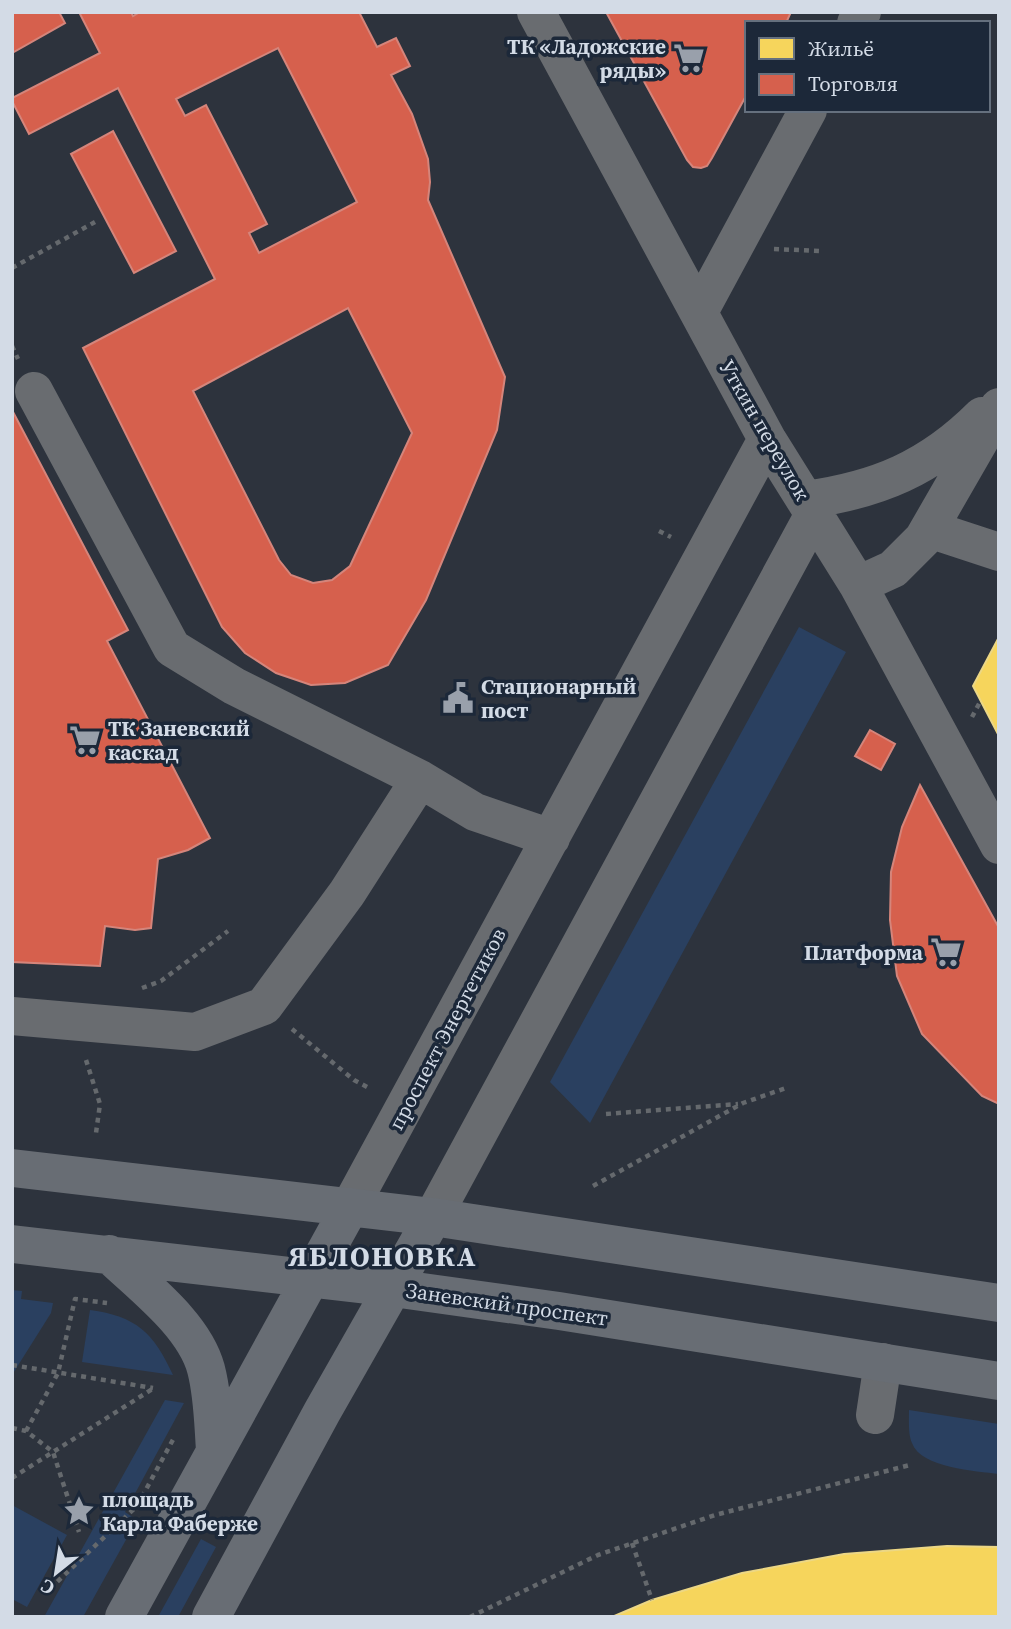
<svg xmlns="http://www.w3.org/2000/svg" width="1011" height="1629" font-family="'Source Serif 4',serif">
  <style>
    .green { fill: #2a4060 }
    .homes { fill: #f6d55c; stroke: #ecd785; stroke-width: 2 }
    .shops { fill: #d6604d; stroke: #d5857b; stroke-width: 2; fill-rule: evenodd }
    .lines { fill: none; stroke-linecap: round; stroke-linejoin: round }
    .path { stroke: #65696d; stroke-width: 4.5; stroke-dasharray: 5 5; stroke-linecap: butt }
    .minor { stroke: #696c70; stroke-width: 38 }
    .major { stroke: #686d74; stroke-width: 38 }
    .labels { text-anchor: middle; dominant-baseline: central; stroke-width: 7; stroke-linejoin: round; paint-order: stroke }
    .poi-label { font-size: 21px; font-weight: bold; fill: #d3dbe6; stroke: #1c2839; text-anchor: start }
    .street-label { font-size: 21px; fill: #d3dbe6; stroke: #1c2839 }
    .district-label { font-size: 28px; font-weight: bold; letter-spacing: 2px; fill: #d3dbe6; stroke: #1c2839 }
  </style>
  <rect width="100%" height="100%" fill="#2d333d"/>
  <path class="green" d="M 799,627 L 846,652 L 590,1123 L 550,1082 Z
    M 12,1290 L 22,1291 L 21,1299 L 53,1303 L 51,1313 L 12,1375 Z
    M 90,1310 C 136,1316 154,1333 173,1375 L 82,1362 Z
    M 165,1400 L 184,1403 L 125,1512 L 137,1520 L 83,1617 L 44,1617 Z
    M 909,1410 L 999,1424 L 999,1474 C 976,1471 921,1468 912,1443 C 908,1434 909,1420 909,1410 Z
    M 12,1505 L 67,1535 L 27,1607 L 12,1599 Z
    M 201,1539 L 216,1547 L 178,1617 L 158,1617 Z"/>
  <path class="homes" d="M 999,637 L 999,736 L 973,686 Z
    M 947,1546 L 999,1547 L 999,1617 L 612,1617 L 652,1600 L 742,1573 L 844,1554 Z"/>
  <path class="shops" d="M 12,12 L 59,12 L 65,23 L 12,53 Z
    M 79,12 L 131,12 L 133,16 L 140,12 L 359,12 L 377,47 L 396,38 L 410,66 L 391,75 L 412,114 L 428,159 L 430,182 L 428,200 L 505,377 L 497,430 L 426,600 L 388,665 L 345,683 L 311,685 L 276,673 L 245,653 L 222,627 L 83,348 L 215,279 L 118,88 L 29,134 L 12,101 L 12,98 L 100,53 ZM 278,48 L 357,202 L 259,253 L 249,233 L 267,224 L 206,105 L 185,116 L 176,99 ZM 348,308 L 412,433 L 350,566 L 332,580 L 313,583 L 291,575 L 279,560 L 193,391 Z
    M 606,12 L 791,12 L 786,23 L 747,23 L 747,94 L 712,158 L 707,166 L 701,168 L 693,167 L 687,160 Z
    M 113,131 L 176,251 L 134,273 L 71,154 Z
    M 12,410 L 128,630 L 107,641 L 210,838 L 188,850 L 158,859 L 151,928 L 135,930 L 105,926 L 100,966 L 12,962 Z
    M 870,730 L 895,744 L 881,770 L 855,756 Z
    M 920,785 L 999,928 L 999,1104 L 982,1096 L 922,1034 L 897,976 L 890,920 L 891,872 L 902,827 Z"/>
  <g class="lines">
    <path class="path" d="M 774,249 L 821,251
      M 12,268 L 95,222
      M 12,346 L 18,359
      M 659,531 L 671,537
      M 972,717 L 980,702
      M 142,988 L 161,981 L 228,931
      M 292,1029 L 354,1080 L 371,1089
      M 86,1060 L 100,1104 L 96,1133
      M 606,1114 L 738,1104
      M 593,1186 L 743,1103 L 786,1088
      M 12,1365 L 153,1388
      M 12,1428 L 26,1431 L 53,1452 L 79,1532
      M 26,1431 L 58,1373 L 75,1299 L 107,1303
      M 12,1478 L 154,1388
      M 632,1543 L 652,1600
      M 49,1587 L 57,1582 L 137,1506 L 175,1436
      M 470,1617 L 598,1555 L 715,1515 L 910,1465"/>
    <path class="minor" d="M 536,12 L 767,439 L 858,585 L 999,845
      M 856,23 L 862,12
      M 699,312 L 808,110
      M 34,391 L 172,648 L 234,686 L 420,779 L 475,812 L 551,838
      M 805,500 C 878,490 930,468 982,416
      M 929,529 L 999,552
      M 858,585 L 893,569 L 923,539 L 999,407
      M 12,1016 L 195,1032 L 264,1006 L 347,893 L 420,779
      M 350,1207 L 767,439
      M 433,1217 L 814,514
      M 875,1415 L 883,1362"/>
    <path class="major" d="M 12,1168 L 433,1217 L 999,1303
      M 12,1244 L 393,1288 L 559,1311 L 999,1381
      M 109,1254 C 142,1286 194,1324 206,1369 C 213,1396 213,1423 215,1450
      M 124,1617 L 350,1207
      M 211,1617 L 322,1412 L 433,1217"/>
  </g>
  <defs>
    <symbol id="supermarket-bare" viewBox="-9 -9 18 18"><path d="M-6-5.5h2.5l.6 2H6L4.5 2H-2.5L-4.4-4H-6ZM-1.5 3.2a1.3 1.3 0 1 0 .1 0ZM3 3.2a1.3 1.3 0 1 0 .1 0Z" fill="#99a0ab" stroke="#1c2839" stroke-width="2.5" paint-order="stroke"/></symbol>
    <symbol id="civic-bare" viewBox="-9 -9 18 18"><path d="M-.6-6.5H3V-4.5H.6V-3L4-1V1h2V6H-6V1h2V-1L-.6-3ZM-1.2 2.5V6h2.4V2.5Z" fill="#99a0ab" stroke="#1c2839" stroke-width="2.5" paint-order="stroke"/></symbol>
    <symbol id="sight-bare" viewBox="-9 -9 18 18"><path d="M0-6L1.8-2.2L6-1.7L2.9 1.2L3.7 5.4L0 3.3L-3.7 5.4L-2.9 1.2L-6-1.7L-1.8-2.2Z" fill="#99a0ab" stroke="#1c2839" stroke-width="2.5" paint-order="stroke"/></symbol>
  </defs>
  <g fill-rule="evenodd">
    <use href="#supermarket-bare" x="667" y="36" width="44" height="44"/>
    <use href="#civic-bare" x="436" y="676" width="44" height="44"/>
    <use href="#supermarket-bare" x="63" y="718" width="44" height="44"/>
    <use href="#supermarket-bare" x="924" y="930" width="44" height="44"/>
    <use href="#sight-bare" x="57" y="1489" width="44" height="44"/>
  </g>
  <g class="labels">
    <g class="poi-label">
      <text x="666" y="46" text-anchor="end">ТК «Ладожские<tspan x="666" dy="24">ряды»</tspan></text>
      <text x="481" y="686">Стационарный<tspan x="481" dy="24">пост</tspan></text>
      <text x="108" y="728">ТК Заневский<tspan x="108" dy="24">каскад</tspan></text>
      <text x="923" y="952" text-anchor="end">Платформа</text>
      <text x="102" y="1499">площадь<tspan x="102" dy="24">Карла Фаберже</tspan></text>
    </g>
    <g class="street-label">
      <text transform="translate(765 430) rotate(60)">Уткин переулок</text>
      <text transform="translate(447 1029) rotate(-62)">проспект Энергетиков</text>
      <text transform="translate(507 1304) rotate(8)">Заневский проспект</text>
    </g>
    <g class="district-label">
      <text x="383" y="1256">ЯБЛОНОВКА</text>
    </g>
  </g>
  <rect width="1011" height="1629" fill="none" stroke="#d3dbe6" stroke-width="28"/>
  <rect x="745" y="21" width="245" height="91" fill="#1c2839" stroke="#65707e" stroke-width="2"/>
  <rect x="759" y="38" width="35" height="21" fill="#f6d55c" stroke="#65707e" stroke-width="2"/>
  <text x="808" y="56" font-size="21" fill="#d3dbe6">Жильё</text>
  <rect x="759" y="74" width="35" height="21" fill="#d6604d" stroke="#65707e" stroke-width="2"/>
  <text x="808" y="91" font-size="21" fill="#d3dbe6">Торговля</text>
  <g transform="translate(56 1573) rotate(210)" stroke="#1c2839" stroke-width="5" paint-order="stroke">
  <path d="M0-5L12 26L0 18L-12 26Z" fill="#d3dbe6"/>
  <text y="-10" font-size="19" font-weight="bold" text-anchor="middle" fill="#d3dbe6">С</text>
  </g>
</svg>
